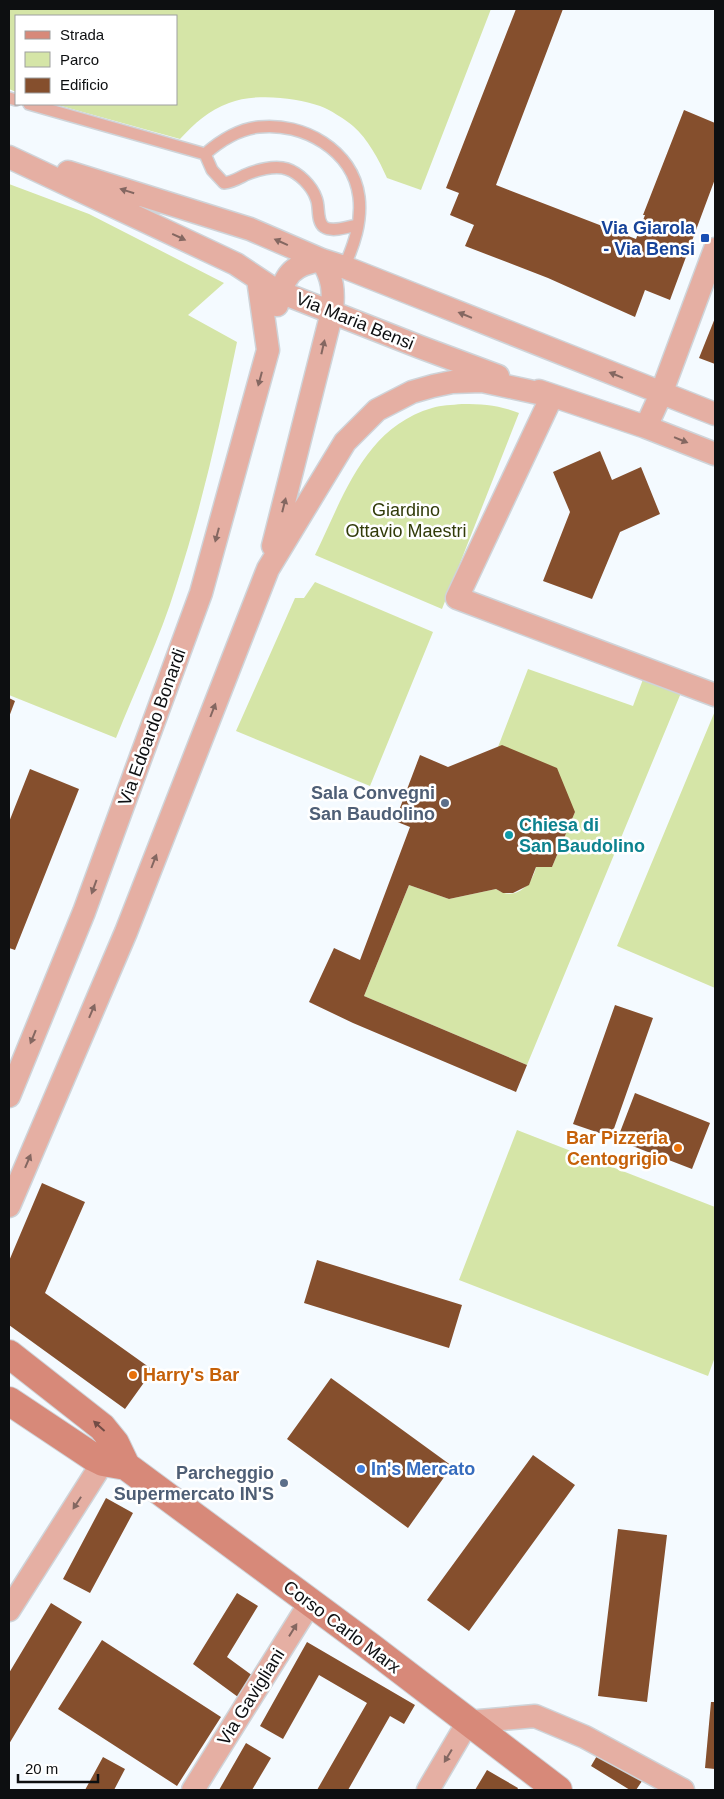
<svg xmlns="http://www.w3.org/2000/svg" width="724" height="1799" font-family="Helvetica,sans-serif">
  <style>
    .green { fill: #d5e5a7 }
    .building { fill: #854f2d }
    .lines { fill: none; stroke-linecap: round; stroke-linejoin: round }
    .service-casing { stroke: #cfd4d9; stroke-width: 14 }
    .minor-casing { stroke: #cfd4d9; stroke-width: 25 }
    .secondary-casing { stroke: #cfd4d9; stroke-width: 30 }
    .service { stroke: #e5afa3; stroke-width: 11 }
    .minor { stroke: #e5afa3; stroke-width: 22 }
    .secondary { stroke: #d78979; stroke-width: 28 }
    .oneway { fill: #846761 }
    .oneway2 { fill: #724c45 }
    .transit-dot { fill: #1a4fb4; stroke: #fff; stroke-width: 2 }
    .service-dot { fill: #5c6f8a; stroke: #fff; stroke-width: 2 }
    .culture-dot { fill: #0f9aa8; stroke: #fff; stroke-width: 2 }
    .food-dot { fill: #e8710a; stroke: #fff; stroke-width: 2 }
    .shop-dot { fill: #3f7fe0; stroke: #fff; stroke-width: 2 }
    .labels { text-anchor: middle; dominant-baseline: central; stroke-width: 5; stroke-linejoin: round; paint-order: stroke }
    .transit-label { font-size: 18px; font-weight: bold; fill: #164399; stroke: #fff; text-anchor: end }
    .street-label { font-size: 18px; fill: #0d0f11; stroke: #fff }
    .park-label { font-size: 18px; fill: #313b09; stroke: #fff }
    .service-label { font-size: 18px; font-weight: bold; fill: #4e5e75; stroke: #fff; text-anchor: end }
    .culture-label { font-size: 18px; font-weight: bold; fill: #0d838f; stroke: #fff; text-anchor: start }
    .food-label { font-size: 18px; font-weight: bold; fill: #c56008; stroke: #fff; text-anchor: end }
    .shop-label { font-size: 18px; font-weight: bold; fill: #366cbe; stroke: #fff; text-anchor: start }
  </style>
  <rect width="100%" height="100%" fill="#f4faff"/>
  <path class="green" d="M 9,9 L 491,9 L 421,190 L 387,178 C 379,160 368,139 353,126 C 346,120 329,109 320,106 C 295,97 254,93 229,103 C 209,110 194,124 180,139 L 54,104 L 176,104 L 176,16 L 16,16 L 16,92 L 9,89 Z
    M 9,184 L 89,214 L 224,283 L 188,315 L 237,342 C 220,424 202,506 176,586 C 160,638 136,688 116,738 L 9,695 Z
    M 462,404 C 484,404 498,405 519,413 L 442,609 L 315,555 C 343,498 364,428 432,408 C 441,405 452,405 462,404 Z
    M 315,582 L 433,632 L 370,786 L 236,731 L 295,598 L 304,598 Z
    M 528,669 L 633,706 L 645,674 L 683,688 L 527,1065 L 364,996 L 409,885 L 449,899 L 496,889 C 514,902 532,886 536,867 L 552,867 L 575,812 L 498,747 Z
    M 715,711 L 715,988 L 617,946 Z
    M 517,1130 L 715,1207 L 715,1357 L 708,1376 L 459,1280 Z"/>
  <path class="building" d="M 516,9 L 563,9 L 496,185 L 636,239 L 645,215 L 643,215 L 684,110 L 715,123 L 715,179 L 670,300 L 645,290 L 635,317 L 548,278 L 465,246 L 474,225 L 450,215 L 459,193 L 446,188 Z
    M 715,318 L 715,364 L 699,358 Z
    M 600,451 L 612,480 L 641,467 L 660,514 L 620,532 L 592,599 L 543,581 L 570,512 L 553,472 Z
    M 9,698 L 15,701 L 9,717 Z
    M 502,745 L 557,768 L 575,812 L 552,867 L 536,867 L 529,885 L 513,893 L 503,893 L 496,889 L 449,899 L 409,885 L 364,996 L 527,1065 L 516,1092 L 353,1023 L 309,1002 L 334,948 L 360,960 L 410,827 L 395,821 L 420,755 L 448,767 Z
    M 30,769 L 79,789 L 15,950 L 9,948 L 9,822 Z
    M 615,1005 L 653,1018 L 611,1137 L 573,1124 Z
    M 635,1093 L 710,1123 L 692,1169 L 617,1140 Z
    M 42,1183 L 85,1202 L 45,1293 L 153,1370 L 125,1409 L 9,1325 L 9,1261 Z
    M 317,1260 L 462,1305 L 449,1348 L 304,1303 Z
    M 331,1378 L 452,1466 L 408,1528 L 287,1439 Z
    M 533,1455 L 575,1485 L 469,1631 L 427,1600 Z
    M 106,1498 L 133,1513 L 90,1593 L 63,1579 Z
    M 618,1529 L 667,1535 L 647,1702 L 598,1696 Z
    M 237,1593 L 258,1606 L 227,1657 L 253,1676 L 238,1697 L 193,1664 Z
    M 51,1603 L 82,1622 L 9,1744 L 9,1673 Z
    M 102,1640 L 221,1717 L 177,1786 L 58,1709 Z
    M 307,1642 L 415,1705 L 404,1724 L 390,1716 L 348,1790 L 317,1790 L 367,1703 L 319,1675 L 283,1739 L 260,1726 Z
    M 711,1702 L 715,1702 L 715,1769 L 705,1768 Z
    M 246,1743 L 271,1758 L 252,1790 L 219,1790 Z
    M 598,1754 L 642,1781 L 636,1790 L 630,1790 L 591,1766 Z
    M 103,1757 L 125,1769 L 114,1790 L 85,1790 Z
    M 487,1770 L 518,1788 L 517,1790 L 475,1790 Z"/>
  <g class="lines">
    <defs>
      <path id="service" d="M 9,98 L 16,100
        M 29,104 L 205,154 C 220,141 238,129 259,127 C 303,122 353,150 359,197 C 362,222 354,245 344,267
        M 205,154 L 212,170 L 224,183 C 233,182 237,179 245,175 C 256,170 275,165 287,169 C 299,173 312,186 316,198 C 320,206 316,221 324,227 C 333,233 349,226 358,225"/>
      <path id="minor" d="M 9,157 L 236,264 L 269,286 L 280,292 L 420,347 L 498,376
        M 68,172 L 250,229 L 322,260 L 344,267 L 435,303 L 715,414
        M 539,391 L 646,427 L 715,454
        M 552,396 L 457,598 L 715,695
        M 646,427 L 661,394 L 715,249
        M 273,546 L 332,312 C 334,290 333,279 322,260 C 291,264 284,276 277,305
        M 9,1096 L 84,912 L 201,593 L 268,350 L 258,279
        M 9,1206 L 126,932 L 268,569 L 345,442 L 377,410 L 412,392 L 433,386 L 452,382 L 482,381 L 552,396
        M 9,1610 L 103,1462
        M 193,1790 L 310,1603
        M 428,1790 L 468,1722 L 535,1716 L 585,1737 L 683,1790"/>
      <path id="secondary" d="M 9,1354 L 102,1427 L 115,1443 L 126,1466
        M 9,1401 L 93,1457 L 103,1462 L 126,1466 L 368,1645 L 558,1790"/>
    </defs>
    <use href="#service" class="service-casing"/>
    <use href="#minor" class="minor-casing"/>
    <use href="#secondary" class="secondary-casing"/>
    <use href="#service" class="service"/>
    <use href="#minor" class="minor"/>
    <use href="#secondary" class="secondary"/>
  </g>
  <defs><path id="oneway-solid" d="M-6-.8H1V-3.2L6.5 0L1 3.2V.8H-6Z" transform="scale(1.25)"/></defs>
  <g class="oneway">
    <use href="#oneway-solid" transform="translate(127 191) rotate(-163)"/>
    <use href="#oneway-solid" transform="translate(179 237) rotate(25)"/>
    <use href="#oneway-solid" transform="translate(281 242) rotate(-156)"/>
    <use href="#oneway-solid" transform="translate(465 315) rotate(-158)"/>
    <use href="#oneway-solid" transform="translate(323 347) rotate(-77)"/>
    <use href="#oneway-solid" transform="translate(616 375) rotate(-158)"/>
    <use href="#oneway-solid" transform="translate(260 379) rotate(105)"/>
    <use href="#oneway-solid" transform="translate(681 440) rotate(22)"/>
    <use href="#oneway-solid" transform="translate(284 505) rotate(-76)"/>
    <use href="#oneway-solid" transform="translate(217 535) rotate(105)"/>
    <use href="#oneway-solid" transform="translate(213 710) rotate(-69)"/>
    <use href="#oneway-solid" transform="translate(154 861) rotate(-69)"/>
    <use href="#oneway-solid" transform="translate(94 887) rotate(110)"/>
    <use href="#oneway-solid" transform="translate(92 1011) rotate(-67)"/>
    <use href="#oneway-solid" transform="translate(33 1037) rotate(112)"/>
    <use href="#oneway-solid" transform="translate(28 1161) rotate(-67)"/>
    <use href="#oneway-solid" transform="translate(77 1503) rotate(123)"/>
    <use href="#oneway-solid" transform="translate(293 1630) rotate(-58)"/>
    <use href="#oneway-solid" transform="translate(448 1756) rotate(121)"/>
  </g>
  <use class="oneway2" href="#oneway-solid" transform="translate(99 1426) rotate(-138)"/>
  <rect class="transit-dot" x="700" y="233" width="10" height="10" rx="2.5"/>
  <g class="service-dot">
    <circle cx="445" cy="803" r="5"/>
    <circle cx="284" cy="1483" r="5"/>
  </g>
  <circle class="culture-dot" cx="509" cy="835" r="5"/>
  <g class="food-dot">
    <circle cx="678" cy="1148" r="5"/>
    <circle cx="133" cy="1375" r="5"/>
  </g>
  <circle class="shop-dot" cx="361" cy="1469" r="5"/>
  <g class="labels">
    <g class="transit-label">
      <text x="695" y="228">Via Giarola<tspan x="695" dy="21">- Via Bensi</tspan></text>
    </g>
    <g class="street-label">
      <text transform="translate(355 321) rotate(22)">Via Maria Bensi</text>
      <text transform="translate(152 727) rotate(-70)">Via Edoardo Bonardi</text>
      <text transform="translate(342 1627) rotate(37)">Corso Carlo Marx</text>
      <text transform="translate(251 1697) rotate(-58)">Via Gavigliani</text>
    </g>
    <g class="park-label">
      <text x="406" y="510">Giardino<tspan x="406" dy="21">Ottavio Maestri</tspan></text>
    </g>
    <g class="service-label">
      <text x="435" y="793">Sala Convegni<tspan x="435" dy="21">San Baudolino</tspan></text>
      <text x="274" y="1473">Parcheggio<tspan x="274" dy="21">Supermercato IN'S</tspan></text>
    </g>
    <g class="culture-label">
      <text x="519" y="825">Chiesa di<tspan x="519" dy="21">San Baudolino</tspan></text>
    </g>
    <g class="food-label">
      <text x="668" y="1138">Bar Pizzeria<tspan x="668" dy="21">Centogrigio</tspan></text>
      <text x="143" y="1375" text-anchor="start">Harry's Bar</text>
    </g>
    <g class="shop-label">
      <text x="371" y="1469">In's Mercato</text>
    </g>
  </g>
  <rect width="724" height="1799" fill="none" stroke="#0d0f11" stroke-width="20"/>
  <rect x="15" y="15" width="162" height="90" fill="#ffffff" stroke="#9e9fa0"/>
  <rect x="25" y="31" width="25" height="8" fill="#d78979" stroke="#9e9fa0"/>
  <text x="60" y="40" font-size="15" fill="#0d0f11">Strada</text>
  <rect x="25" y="52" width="25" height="15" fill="#d5e5a7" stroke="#9e9fa0"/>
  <text x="60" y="65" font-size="15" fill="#0d0f11">Parco</text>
  <rect x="25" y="78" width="25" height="15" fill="#854f2d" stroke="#9e9fa0"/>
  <text x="60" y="90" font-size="15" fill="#0d0f11">Edificio</text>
  <path d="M18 1774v8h80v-8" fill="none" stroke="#0d0f11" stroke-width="2.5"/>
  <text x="25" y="1774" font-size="15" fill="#0d0f11" stroke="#ffffff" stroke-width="4" paint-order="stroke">20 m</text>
</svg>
